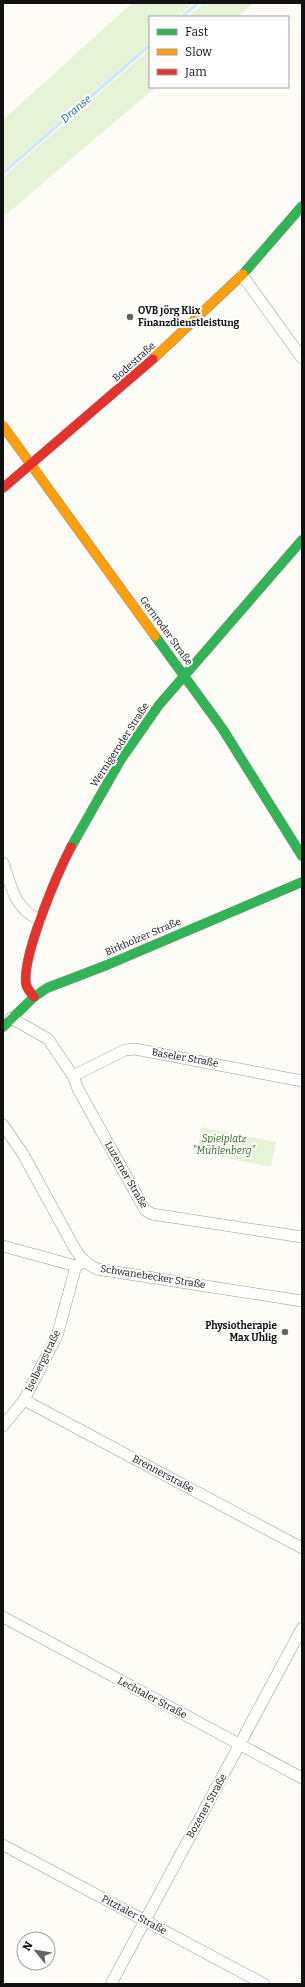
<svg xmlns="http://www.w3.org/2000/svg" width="305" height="1987" font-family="Bitter,serif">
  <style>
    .green { fill: #e7f3d7 }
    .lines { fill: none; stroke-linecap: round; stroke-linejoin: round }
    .stream { stroke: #cde8f7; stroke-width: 3.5 }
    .street-casing { stroke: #979795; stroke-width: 12 }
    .fast-casing { stroke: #8e8d8b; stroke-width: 10 }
    .slow-casing { stroke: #8e8d8b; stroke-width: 10 }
    .jam-casing { stroke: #8e8d8b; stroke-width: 10 }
    .street { stroke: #fffffe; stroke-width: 11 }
    .fast { stroke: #30b455; stroke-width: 9 }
    .slow { stroke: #ff9f0a; stroke-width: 9 }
    .jam { stroke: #e5322d; stroke-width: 9 }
    .poi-dot { fill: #646362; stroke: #fff; stroke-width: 1.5 }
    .labels { text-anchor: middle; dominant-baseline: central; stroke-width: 4; stroke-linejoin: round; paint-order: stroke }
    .poi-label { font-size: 10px; font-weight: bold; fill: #111; stroke: #fff; text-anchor: start }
    .street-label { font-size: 10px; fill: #111; stroke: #fff }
    .park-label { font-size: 10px; font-style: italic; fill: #2f6b1f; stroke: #fff }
    .water-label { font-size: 11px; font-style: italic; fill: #1768a6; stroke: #fff }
  </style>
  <rect width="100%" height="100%" fill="#fdfcf7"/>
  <path class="green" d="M 132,3 L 194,3 L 178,17 L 150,17 L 150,42 L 3,170 L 3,120 Z
    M 203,3 L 254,3 L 238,17 L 187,17 Z
    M 150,49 L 150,87 L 156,87 L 3,217 L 3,177 Z
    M 202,1127 L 276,1142 L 271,1167 L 197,1152 Z"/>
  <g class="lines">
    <path class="stream" d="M 182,17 L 198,3
      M 3,173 L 150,45"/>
    <defs>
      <path id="street" d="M 242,275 L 302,358
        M 3,863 C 12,888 14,908 40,920
        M 11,1018 L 48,1039 L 73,1076 L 78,1089 L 145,1210 L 152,1214 L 302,1237
        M 73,1076 L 125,1050 L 135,1049 L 302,1081
        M 3,1125 L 23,1154 L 75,1249 C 81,1258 86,1264 97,1269 L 302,1301
        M 3,1246 L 76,1266 L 81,1263
        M 24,1400 L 302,1548
        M 3,1426 L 24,1400 L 57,1336 L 76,1266
        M 3,1617 L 302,1778
        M 3,1845 L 264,1984
        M 111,1984 L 302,1628"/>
      <path id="fast" d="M 243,274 L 302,206
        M 155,636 L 222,728 L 302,856
        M 71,847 L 120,761 L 159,705 L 302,540
        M 3,1027 L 34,997 L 47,988 L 107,965 L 302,882"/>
      <path id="slow" d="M 153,359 L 243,274
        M 3,426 L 155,636"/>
      <path id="jam" d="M 3,488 L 153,359
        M 34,997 C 31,993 27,989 26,984 C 22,956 57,874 71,847"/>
    </defs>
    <use href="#street" class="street-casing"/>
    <use href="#fast" class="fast-casing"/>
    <use href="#slow" class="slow-casing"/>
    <use href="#jam" class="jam-casing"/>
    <use href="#street" class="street"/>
    <use href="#fast" class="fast"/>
    <use href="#slow" class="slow"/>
    <use href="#jam" class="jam"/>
  </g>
  <g class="poi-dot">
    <circle cx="130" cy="317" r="4"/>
    <circle cx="285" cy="1332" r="4"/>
  </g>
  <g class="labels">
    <g class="poi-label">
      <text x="138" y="311">OVB Jörg Klix<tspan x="138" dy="12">Finanzdienstleistung</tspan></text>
      <text x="277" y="1326" text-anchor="end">Physiotherapie<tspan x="277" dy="12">Max Uhlig</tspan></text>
    </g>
    <g class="street-label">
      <text transform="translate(134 362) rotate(-42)">Bodestraße</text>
      <text transform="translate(166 631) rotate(54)">Gernroder Straße</text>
      <text transform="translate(120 745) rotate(-57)">Wernigeroder Straße</text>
      <text transform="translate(143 937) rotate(-23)">Birkholzer Straße</text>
      <text transform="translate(185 1058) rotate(10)">Baseler Straße</text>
      <text transform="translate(126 1175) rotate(60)">Luzerner Straße</text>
      <text transform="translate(153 1277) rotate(9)">Schwanebecker Straße</text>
      <text transform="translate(43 1361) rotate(-64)">Iselbergstraße</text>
      <text transform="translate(163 1474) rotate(28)">Brennerstraße</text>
      <text transform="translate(152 1698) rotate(28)">Lechtaler Straße</text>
      <text transform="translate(207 1806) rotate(-61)">Bozener Straße</text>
      <text transform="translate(134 1915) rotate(28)">Pitztaler Straße</text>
    </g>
    <g class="park-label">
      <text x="224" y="1139">Spielplatz<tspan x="224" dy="12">"Mühlenberg"</tspan></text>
    </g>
    <g class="water-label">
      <text transform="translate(76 109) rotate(-41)">Dranse</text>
    </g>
  </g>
  <rect width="305" height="1987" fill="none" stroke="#111111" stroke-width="8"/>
  <rect x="149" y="16" width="140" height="72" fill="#ffffff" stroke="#a0a0a0"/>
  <rect x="157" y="29" width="20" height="6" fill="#30b455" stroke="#a0a0a0"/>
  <text x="185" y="36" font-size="12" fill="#111111">Fast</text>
  <rect x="157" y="49" width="20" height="6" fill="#ff9f0a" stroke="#a0a0a0"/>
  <text x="185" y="56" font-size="12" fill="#111111">Slow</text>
  <rect x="157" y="69" width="20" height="6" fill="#e5322d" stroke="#a0a0a0"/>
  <text x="185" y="76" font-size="12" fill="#111111">Jam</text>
  <g transform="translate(36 1951) rotate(300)"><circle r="19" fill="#ffffff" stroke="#a0a0a0"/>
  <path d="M0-3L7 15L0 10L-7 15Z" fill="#646362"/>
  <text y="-6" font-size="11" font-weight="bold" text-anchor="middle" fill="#111111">N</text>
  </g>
</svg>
